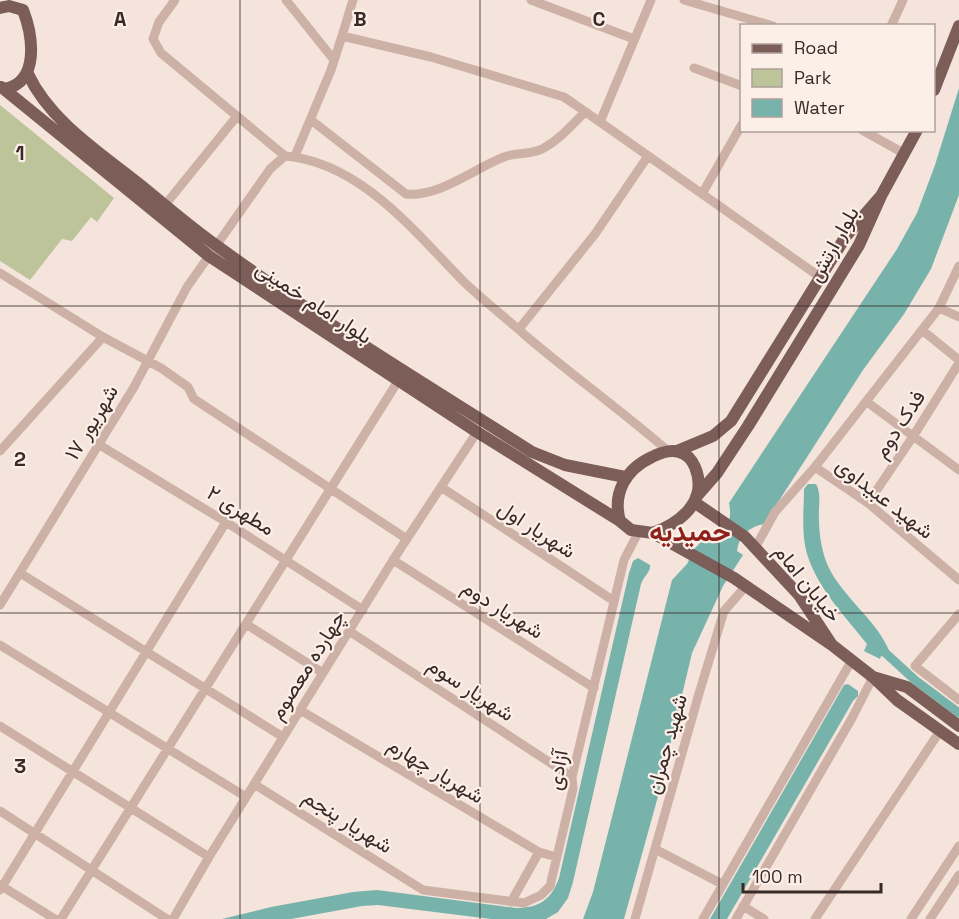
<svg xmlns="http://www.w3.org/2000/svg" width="959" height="919" font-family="'Space Grotesk',Vazirmatn,sans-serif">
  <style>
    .green { fill: #bec49a }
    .water { fill: #78b3ab }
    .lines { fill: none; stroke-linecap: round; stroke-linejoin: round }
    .canal { stroke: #78b3ab; stroke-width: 9 }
    .minor { stroke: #cdb1a6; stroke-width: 9 }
    .major { stroke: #7c5d57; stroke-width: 12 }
    .grid { fill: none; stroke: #392a28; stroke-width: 1.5; stroke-opacity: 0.55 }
    .labels { text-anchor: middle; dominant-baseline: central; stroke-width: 4.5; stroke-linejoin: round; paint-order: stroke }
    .street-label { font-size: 21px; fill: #392a28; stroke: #fbefe8 }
    .district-label { font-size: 27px; font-weight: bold; fill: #8e211a; stroke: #fbefe8 }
    .grid-label { font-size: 20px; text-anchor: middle; font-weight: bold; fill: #392a28; stroke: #fbefe8; stroke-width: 4.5; stroke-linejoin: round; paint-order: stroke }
  </style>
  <rect width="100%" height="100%" fill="#f4e4db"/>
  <path class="green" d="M 0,105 L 114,198 L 97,222 L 91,217 L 72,241 L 62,239 L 30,280 L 0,261 Z"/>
  <path class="water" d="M 959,88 L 959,195 L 931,269 L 904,314 L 863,370 L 764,524 C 749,527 739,535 737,551 L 743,555 L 723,586 L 692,653 L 657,800 L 624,919 L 583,919 L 593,892 L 672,580 L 687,564 L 695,548 L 710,533 L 717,536 C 729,528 732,517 729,503 L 897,249 L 917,213 L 935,165 Z
    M 808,484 L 816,484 C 822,494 818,508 819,520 C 819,535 822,553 828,566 C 843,598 879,622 890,653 L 887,657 L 881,656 L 880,659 L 864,651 L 867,644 C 845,616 818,589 807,554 C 801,533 804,510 804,489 Z
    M 638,558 L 650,565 C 651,572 644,576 641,584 L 573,882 L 568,898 L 558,912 L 546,919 L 491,919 L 378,905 L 362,906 L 291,919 L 222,919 L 271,907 L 353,892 L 377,890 L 516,908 C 539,908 551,900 559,878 L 629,573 L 633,561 Z
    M 848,684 L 858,691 L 858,696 L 853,701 L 727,919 L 710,919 L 844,685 Z"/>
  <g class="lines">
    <path class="canal" d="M 880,648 L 915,680 L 959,713"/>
    <path class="minor" d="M 175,0 L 159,22 L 153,39 L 161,53 L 285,156
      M 286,0 L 334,60
      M 531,0 L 634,39
      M 651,0 L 600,122 L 820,277
      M 684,0 L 773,26
      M 891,26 L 903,0
      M 342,36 L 353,0
      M 694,68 L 742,86
      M 311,120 L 406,194 C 440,197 473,169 504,157 C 516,152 533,155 544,148 C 560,139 572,125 585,112
      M 862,130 L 905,154
      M 295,156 L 331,70 L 342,36 L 431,57 L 564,97 L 600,122
      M 702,194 L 742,124
      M 165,205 L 237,116
      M 216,246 L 270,169 L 285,156 C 360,162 415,232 464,282 C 484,301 506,318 526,336 C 573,376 622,411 668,451
      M 0,273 L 103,337
      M 939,308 L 959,317
      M 519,329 L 595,234 L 648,156
      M 922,330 L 959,360
      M 867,402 L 959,470
      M 98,444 L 226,522 L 363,610
      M 0,451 L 103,337 L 161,368 L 188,387 L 194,399 L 407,539
      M 815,467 L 868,503 L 959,580
      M 441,487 L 614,601
      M 868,503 L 914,435 L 959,363
      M 755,548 L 775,512 L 815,467 L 939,308 L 959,266
      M 393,560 L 594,688
      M 20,573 L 283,737
      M 0,605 L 134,387 L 187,287 L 209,256
      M 959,614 L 915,666 L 959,700
      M 246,624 L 323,673
      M 349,631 L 572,777
      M 0,645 L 246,797
      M 300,710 L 539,852 L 556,857
      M 0,726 L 209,857
      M 254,784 L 423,890 L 524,903 L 541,895 L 550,886 L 573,789 L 572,777 L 624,560 L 638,533
      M 0,811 L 167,919
      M 655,849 L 722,884
      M 0,885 L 55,919
      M 0,890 L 226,522
      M 511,902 L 539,852
      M 743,906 L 764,919
      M 61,919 L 398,381
      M 173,919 L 209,857 L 393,560 L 477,432
      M 635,919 L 698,697 L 724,611 L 746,586
      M 703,919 L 852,660
      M 736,919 L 852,718 L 873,677
      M 815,919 L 940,731
      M 911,919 L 959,846
      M 930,919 L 959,875"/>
    <path class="major" d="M 0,8 L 9,6 L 23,10 C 33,36 40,83 4,89 L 1,87
      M 28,74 C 50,121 99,152 139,184 C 165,205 190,227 217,246 C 319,320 427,385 532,452 L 565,465 L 625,477
      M 4,89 L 209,256 L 477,432 L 620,521
      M 934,90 L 959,26
      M 881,196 L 917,130
      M 677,451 L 713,436 L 731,421 L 846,236 L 881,196 L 859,245 L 748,426 L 717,473 L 696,497
      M 653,533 C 680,523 709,501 695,467 C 692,460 687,454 679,452 C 670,449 660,453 652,457 C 626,469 612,493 620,521 L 631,530 L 653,533 L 734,578 L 832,645 L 799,595 L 745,537 L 694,502
      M 832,645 L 873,677
      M 959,726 L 907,687 L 873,677 L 897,700 L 959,744"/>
  </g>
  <path class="grid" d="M 240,0 L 240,919M 480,0 L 480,919M 719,0 L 719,919M 0,306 L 959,306M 0,613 L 959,613"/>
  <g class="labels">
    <g class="street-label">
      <text transform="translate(833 244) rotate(-61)">بلوار ارتش</text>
      <text transform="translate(314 302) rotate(33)">بلوار امام خمینی</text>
      <text transform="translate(91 422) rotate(-59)">۱۷ شهریور</text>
      <text transform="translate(899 424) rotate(-57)">فدک دوم</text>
      <text transform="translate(885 498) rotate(38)">شهید عبیداوی</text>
      <text transform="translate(241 510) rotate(32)">مطهری ۲</text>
      <text transform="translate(537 529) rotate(33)">شهریار اول</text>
      <text transform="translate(808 583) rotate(51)">خیابان امام</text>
      <text transform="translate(503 609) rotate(32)">شهریار دوم</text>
      <text transform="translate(307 665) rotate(-58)">چهارده معصوم</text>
      <text transform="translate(471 689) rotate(33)">شهریار سوم</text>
      <text transform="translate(666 744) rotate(-74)">شهید چمران</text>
      <text transform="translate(436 770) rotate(31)">شهریار چهارم</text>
      <text transform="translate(557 770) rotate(-80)">آزادی</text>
      <text transform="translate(348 821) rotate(32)">شهریار پنجم</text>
    </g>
    <g class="district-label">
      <text x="690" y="531">حمیدیه</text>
    </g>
  </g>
  <g class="grid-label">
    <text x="120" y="26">A</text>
    <text x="360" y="26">B</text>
    <text x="599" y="26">C</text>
    <text x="20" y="160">1</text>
    <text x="20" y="466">2</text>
    <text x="20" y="773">3</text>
  </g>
  <rect x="740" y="24" width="195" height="108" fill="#fbefe8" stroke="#ada09b" stroke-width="1.5"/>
  <rect x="752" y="44" width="30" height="9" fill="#7c5d57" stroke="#ada09b" stroke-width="1.5"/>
  <text x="794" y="54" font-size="18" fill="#392a28">Road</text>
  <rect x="752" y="69" width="30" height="18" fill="#bec49a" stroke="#ada09b" stroke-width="1.5"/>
  <text x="794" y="84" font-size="18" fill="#392a28">Park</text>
  <rect x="752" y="99" width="30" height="18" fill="#78b3ab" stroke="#ada09b" stroke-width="1.5"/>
  <text x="794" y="114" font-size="18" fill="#392a28">Water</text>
  <path d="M743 883v9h138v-9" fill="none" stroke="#392a28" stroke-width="3"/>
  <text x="752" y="883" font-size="18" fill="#392a28" stroke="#fbefe8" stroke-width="4.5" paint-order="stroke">100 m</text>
</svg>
